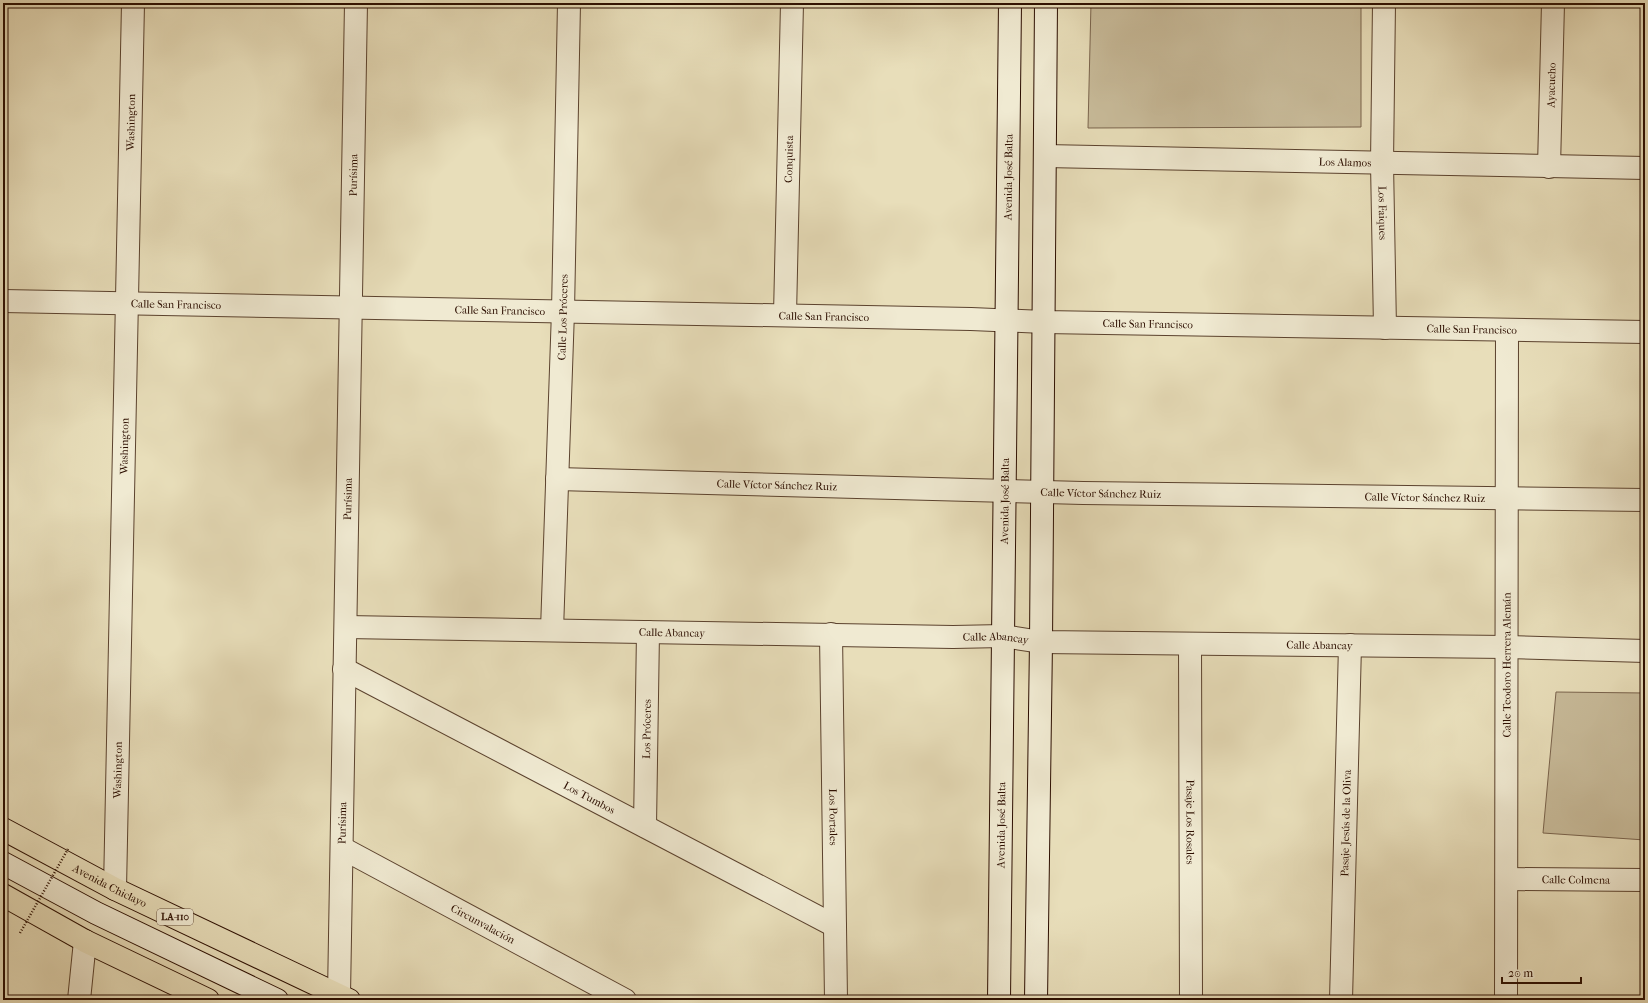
<svg xmlns="http://www.w3.org/2000/svg" width="1648" height="1003" font-family="'IM FELL French Canon',serif">
  <style>
    .green { fill: #c8bb9a; stroke: #7a644d }
    .lines { fill: none; stroke-linecap: round; stroke-linejoin: round }
    .street-casing { stroke: #5b422e; stroke-width: 24 }
    .secondary-casing { stroke: #2c0e00; stroke-width: 24 }
    .primary-casing { stroke: #2c0e00; stroke-width: 24 }
    .street { stroke: #f0ead2; stroke-width: 22 }
    .secondary { stroke: #f0ead2; stroke-width: 22 }
    .primary { stroke: #e8deba; stroke-width: 22 }
    .path-bridge { stroke: #2c0e00; stroke-width: 2.5; stroke-dasharray: 1 2; stroke-linecap: butt }
    .labels { text-anchor: middle; dominant-baseline: central; stroke-width: 3.5; stroke-linejoin: round; paint-order: stroke }
    .shield { fill: #f0ead2; stroke: #67503f; stroke-width: 1 }
    .shield-label { font-size: 10px; font-weight: bold; fill: #2c0e00 }
    .street-label { font-size: 11px; fill: #2c0e00; stroke: #f0ead2 }
  </style>
  <rect width="100%" height="100%" fill="#e8deba"/>
  <filter id="stains"><feTurbulence type="fractalNoise" baseFrequency=".005" numOctaves="4"/><feColorMatrix values="0 0 0 0 .2 0 0 0 0 .09 0 0 0 0 .02 0 0 0 .5 -.17"/></filter>
  <radialGradient id="worn" r=".72"><stop offset=".6" stop-color="#630" stop-opacity="0"/><stop offset="1" stop-color="#630" stop-opacity=".3"/></radialGradient>
  <path class="green" d="M 1091,3 L 1361,3 L 1361,127 L 1088,128 Z
    M 1556,692 L 1645,693 L 1645,840 L 1543,833 Z"/>
  <g class="lines">
    <defs>
      <g id="street">
        <path id="s1" d="M 1384,3 L 1382,163 L 1385,328"/>
        <path id="s2" d="M 1045,156 L 1645,168"/>
        <path id="s3" d="M 1549,167 L 1553,3"/>
        <path id="s4" d="M 3,301 L 971,319 L 1044,322 L 1645,332"/>
        <path id="s5" d="M 785,315 L 792,3"/>
        <path id="s6" d="M 557,479 L 1083,493 L 1645,500"/>
        <path id="s7" d="M 346,627 L 953,637 L 1003,636 L 1041,642 L 1507,647 L 1645,651"/>
        <path id="s8" d="M 552,630 L 563,311 L 569,3"/>
        <path id="s9" d="M 831,634 L 836,1000"/>
        <path id="s10" d="M 1190,644 L 1191,1000"/>
        <path id="s11" d="M 344,669 L 835,926"/>
        <path id="s12" d="M 645,826 L 648,632"/>
        <path id="s13" d="M 342,848 L 625,1000"/>
        <path id="s14" d="M 1507,879 L 1645,880"/>
        <path id="s15" d="M 115,889 L 133,3"/>
        <path id="s16" d="M 339,995 L 356,3"/>
        <path d="M 79,1000 L 85,941"/>
        <path id="s17" d="M 1341,1000 L 1350,645"/>
        <path id="s18" d="M 1506,1000 L 1507,330"/>
      </g>
      <g id="secondary">
        <path d="M 3,863 L 96,913 L 277,1000"/>
        <path id="s19" d="M 999,1000 L 1010,3"/>
        <path d="M 1036,1000 L 1041,642 L 1046,3"/>
      </g>
      <g id="primary">
        <path id="s20" d="M 3,829 L 115,889 L 349,1000"/>
        <path d="M 3,895 L 85,941 L 208,1000"/>
      </g>
    </defs>
    <use href="#street" class="street-casing"/>
    <use href="#secondary" class="secondary-casing"/>
    <use href="#primary" class="primary-casing"/>
    <use href="#street" class="street"/>
    <use href="#secondary" class="secondary"/>
    <use href="#primary" class="primary"/>
    <path class="path-bridge" d="M 20,933 L 68,849"/>
  </g>
  <g class="labels">
    <rect class="shield" x="157" y="909" width="36" height="16" rx="3"/>
    <g class="shield-label">
      <text x="175" y="917">LA-110</text>
    </g>
    <g class="street-label">
      <text stroke="none"><textPath href="#s3" startOffset="82">Ayacucho</textPath></text>
      <text stroke="none"><textPath href="#s15" startOffset="767">Washington</textPath></text>
      <text stroke="none"><textPath href="#s5" startOffset="156">Conquista</textPath></text>
      <text stroke="none"><textPath href="#s2" startOffset="300">Los Alamos</textPath></text>
      <text stroke="none"><textPath href="#s16" startOffset="820">Purísima</textPath></text>
      <text stroke="none"><textPath href="#s19" startOffset="823">Avenida José Balta</textPath></text>
      <text stroke="none"><textPath href="#s1" startOffset="210">Los Faiques</textPath></text>
      <text stroke="none"><textPath href="#s4" startOffset="173">Calle San Francisco</textPath></text>
      <text stroke="none"><textPath href="#s4" startOffset="497">Calle San Francisco</textPath></text>
      <text stroke="none"><textPath href="#s4" startOffset="821">Calle San Francisco</textPath></text>
      <text stroke="none"><textPath href="#s8" startOffset="313">Calle Los Próceres</textPath></text>
      <text stroke="none"><textPath href="#s4" startOffset="1145">Calle San Francisco</textPath></text>
      <text stroke="none"><textPath href="#s4" startOffset="1469">Calle San Francisco</textPath></text>
      <text stroke="none"><textPath href="#s15" startOffset="443">Washington</textPath></text>
      <text stroke="none"><textPath href="#s6" startOffset="220">Calle Víctor Sánchez Ruiz</textPath></text>
      <text stroke="none"><textPath href="#s6" startOffset="544">Calle Víctor Sánchez Ruiz</textPath></text>
      <text stroke="none"><textPath href="#s6" startOffset="868">Calle Víctor Sánchez Ruiz</textPath></text>
      <text stroke="none"><textPath href="#s16" startOffset="496">Purísima</textPath></text>
      <text stroke="none"><textPath href="#s19" startOffset="499">Avenida José Balta</textPath></text>
      <text stroke="none"><textPath href="#s7" startOffset="326">Calle Abancay</textPath></text>
      <text stroke="none"><textPath href="#s7" startOffset="650">Calle Abancay</textPath></text>
      <text stroke="none"><textPath href="#s7" startOffset="974">Calle Abancay</textPath></text>
      <text stroke="none"><textPath href="#s18" startOffset="335">Calle Teodoro Herrera Alemán</textPath></text>
      <text stroke="none"><textPath href="#s12" startOffset="97">Los Próceres</textPath></text>
      <text stroke="none"><textPath href="#s15" startOffset="119">Washington</textPath></text>
      <text stroke="none"><textPath href="#s11" startOffset="277">Los Tumbos</textPath></text>
      <text stroke="none"><textPath href="#s9" startOffset="183">Los Portales</textPath></text>
      <text stroke="none"><textPath href="#s10" startOffset="178">Pasaje Los Rosales</textPath></text>
      <text stroke="none"><textPath href="#s16" startOffset="172">Purísima</textPath></text>
      <text stroke="none"><textPath href="#s17" startOffset="177">Pasaje Jesús de la Oliva</textPath></text>
      <text stroke="none"><textPath href="#s19" startOffset="175">Avenida José Balta</textPath></text>
      <text stroke="none"><textPath href="#s14" startOffset="69">Calle Colmena</textPath></text>
      <text stroke="none"><textPath href="#s20" startOffset="121">Avenida Chiclayo</textPath></text>
      <text stroke="none"><textPath href="#s13" startOffset="160">Circunvalación</textPath></text>
    </g>
  </g>
  <rect width="1648" height="1003" fill="none" stroke="#e8deba" stroke-width="16"/>
  <rect x="4" y="4" width="1640" height="995" fill="none" stroke="#2c0e00" stroke-width="2"/>
  <rect x="8" y="8" width="1632" height="987" fill="none" stroke="#2c0e00"/>
  <path d="M1502 977v6h79v-6" fill="none" stroke="#2c0e00" stroke-width="2"/>
  <text x="1508" y="977" font-size="12" fill="#2c0e00" stroke="#f0ead2" stroke-width="3" paint-order="stroke">20 m</text>
  <rect width="100%" height="100%" filter="url(#stains)"/>
  <rect width="100%" height="100%" fill="url(#worn)"/>
</svg>
